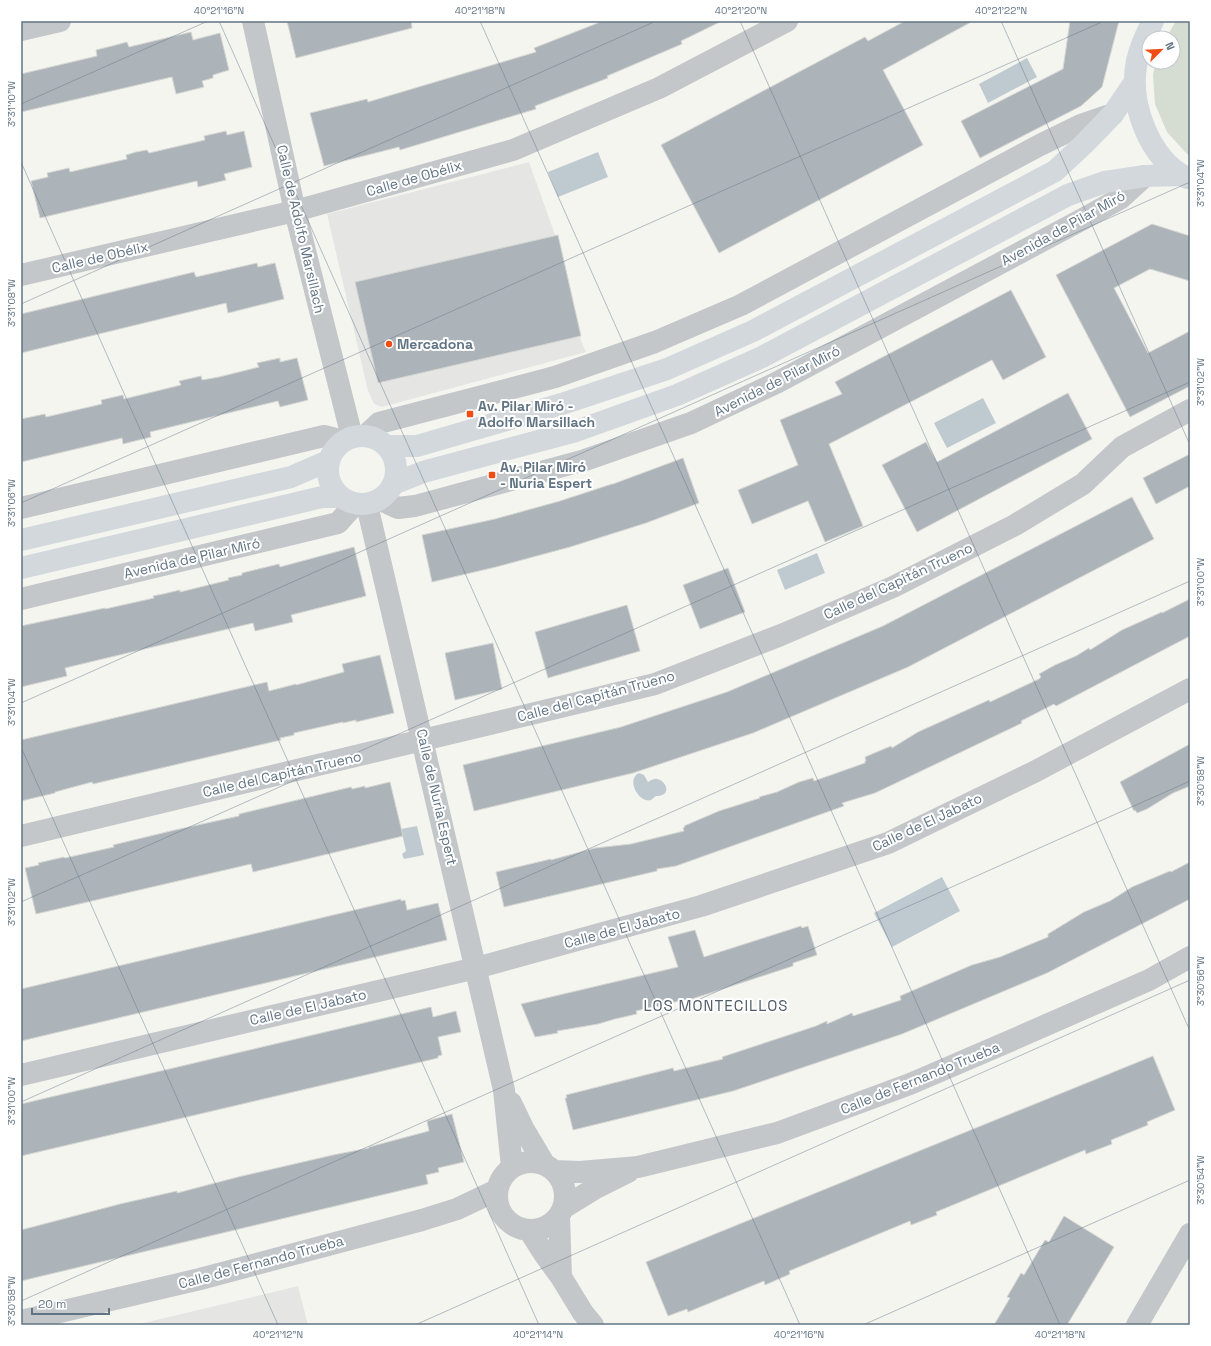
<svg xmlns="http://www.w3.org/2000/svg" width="1211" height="1346" font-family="'Space Grotesk',sans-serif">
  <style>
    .built { fill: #e5e6e4 }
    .green { fill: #d5dcd1 }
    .water { fill: #bfcad0 }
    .building { fill: #acb4b9; stroke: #d6d6d3 }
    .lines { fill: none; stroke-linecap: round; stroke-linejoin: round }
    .street { stroke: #c3c7ca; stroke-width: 22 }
    .secondary { stroke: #d2d8dc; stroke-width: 22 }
    .ticks { fill: none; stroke: #617484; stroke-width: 1; stroke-opacity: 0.45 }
    .poi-dot { fill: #f14c14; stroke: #fff; stroke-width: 1.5 }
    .labels { text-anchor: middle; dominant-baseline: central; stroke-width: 4; stroke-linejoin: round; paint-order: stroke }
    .street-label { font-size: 14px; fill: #617484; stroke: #fff }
    .poi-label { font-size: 14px; font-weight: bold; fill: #617484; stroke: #fff; text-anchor: start }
    .neighbourhood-label { font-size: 15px; letter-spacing: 1px; fill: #505d68; stroke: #fff }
    .neatline { fill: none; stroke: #617484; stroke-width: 1.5 }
    .ticks-label { font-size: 10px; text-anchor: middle; fill: #617484 }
  </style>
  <rect width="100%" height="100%" fill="#f5f5f0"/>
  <path class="built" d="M 529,162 L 557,240 L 580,338 L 586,352 L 382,407 L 374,404 L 368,391 L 327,214 Z
    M 298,1286 L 308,1325 L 135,1325 L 261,1295 Z"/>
  <path class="green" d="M 1176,21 L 1190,21 L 1190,156 L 1187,154 L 1167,132 L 1155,104 L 1153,75 L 1156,62 L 1173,62 L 1173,38 L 1166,38 Z"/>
  <path class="water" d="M 1027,58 L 1037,77 L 988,103 L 979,84 Z
    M 598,152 L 608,177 L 558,197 L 548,172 Z
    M 983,398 L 996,423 L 947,448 L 934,423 Z
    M 817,553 L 825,573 L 785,590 L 777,570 Z
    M 639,773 L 644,775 L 648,782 C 650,781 654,778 657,779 C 666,780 673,796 656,796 C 654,797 653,799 651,800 C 640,804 625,780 639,773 Z
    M 417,826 L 424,855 L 404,859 L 402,854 L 406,851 L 401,829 Z
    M 942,877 L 960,911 L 892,947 L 874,913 Z"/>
  <path class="building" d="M 287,21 L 411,21 L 412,28 L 296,58 Z
    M 603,21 L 722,21 L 681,41 L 682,44 L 607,76 L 608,78 L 535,106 L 536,109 L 400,150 L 399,147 L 324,166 L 310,113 L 367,99 L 368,102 L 536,52 L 534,48 Z
    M 905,21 L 973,21 L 883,70 L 923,145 L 719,253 L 661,145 L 865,37 L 868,41 Z
    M 1070,21 L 1119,21 L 1102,87 L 1081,106 L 980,158 L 961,121 L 1063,69 Z
    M 191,32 L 193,40 L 220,33 L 229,70 L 213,75 L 213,78 L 202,81 L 204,87 L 176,94 L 172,77 L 21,112 L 21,74 L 97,56 L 96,50 L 112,46 L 127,42 L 129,47 Z
    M 226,131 L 227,135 L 244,131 L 252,167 L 224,174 L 226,180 L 198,187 L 197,181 L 40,218 L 31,181 L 48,177 L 47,173 L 69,168 L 70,172 L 87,168 L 127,159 L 126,155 L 136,152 L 147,150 L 149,153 L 205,140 L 204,136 Z
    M 1152,224 L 1190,236 L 1190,281 L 1150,269 L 1114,288 L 1148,353 L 1190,331 L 1190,386 L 1130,417 L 1056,275 Z
    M 558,235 L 581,336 L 378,383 L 355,282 Z
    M 257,263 L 258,267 L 275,263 L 284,299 L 228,313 L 226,303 L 21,353 L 21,314 L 194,272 L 196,277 Z
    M 1011,290 L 1046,357 L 1003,380 L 992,360 L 829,444 L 863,526 L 825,542 L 808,501 L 752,524 L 738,490 L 798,465 L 780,420 L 842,394 L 835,382 Z
    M 280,358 L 280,362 L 297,358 L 308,400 L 280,407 L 278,401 L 150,432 L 151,437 L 123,444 L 122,438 L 21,462 L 21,419 L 45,414 L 46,417 L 102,404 L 101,400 L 123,395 L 124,399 L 181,385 L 179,381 L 201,376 L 202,380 L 219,377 L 259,367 L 257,363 Z
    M 1068,393 L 1092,439 L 917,532 L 882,465 L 926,442 L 937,462 Z
    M 1190,454 L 1190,486 L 1156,504 L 1143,478 Z
    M 683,458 L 699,503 L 646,523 L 570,547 L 496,567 L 432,582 L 422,535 L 495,519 L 560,501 L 612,484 L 613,484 Z
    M 1132,497 L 1154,539 L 908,667 L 753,733 L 633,773 L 474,811 L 463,765 L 621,727 L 727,692 L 883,626 Z
    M 354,547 L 366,596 L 291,615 L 293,622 L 255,631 L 253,623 L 65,668 L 67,676 L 21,687 L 21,626 L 105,608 L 105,609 L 154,598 L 153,596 L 163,594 L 180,590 L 180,592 L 229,580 L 228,578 L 242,575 L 242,573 L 279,564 L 280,567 Z
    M 728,568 L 745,612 L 700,629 L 683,585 Z
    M 1190,599 L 1190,636 L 1056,706 L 1054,704 L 1021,721 L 1022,723 L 875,793 L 842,803 L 844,806 L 676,866 L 657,869 L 657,871 L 504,907 L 496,872 L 551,859 L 551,860 L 595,848 L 631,844 L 684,831 L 683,828 L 685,827 L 684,826 L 719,811 L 760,798 L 759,797 L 777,792 L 799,782 L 813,778 L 814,781 L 865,763 L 865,761 L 866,761 L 865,757 L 891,746 L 892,748 L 918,732 L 989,700 L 990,702 L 1039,679 L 1041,677 L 1039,674 L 1055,665 L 1076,656 L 1089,648 L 1090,650 L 1122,630 L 1162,612 L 1162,613 Z
    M 627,605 L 640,651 L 548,678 L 535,632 Z
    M 493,643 L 502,689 L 455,700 L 445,653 Z
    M 380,655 L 394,713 L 356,722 L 356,720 L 343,723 L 343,722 L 294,733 L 294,735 L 280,738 L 281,740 L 93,784 L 92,782 L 55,792 L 55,793 L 21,801 L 21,740 L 267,682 L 269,691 L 296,684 L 296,685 L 344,672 L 342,664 Z
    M 1190,744 L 1190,786 L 1173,793 L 1147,809 L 1137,813 L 1135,810 L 1134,811 L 1120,782 Z
    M 390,782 L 403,836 L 253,872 L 251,864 L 36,914 L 25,868 L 39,865 L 38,863 L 64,857 L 65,858 L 114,847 L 113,845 L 175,830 L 239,816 L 239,814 L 351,787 L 352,789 L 365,786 L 365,788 Z
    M 1190,862 L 1190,899 L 1047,973 L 902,1034 L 754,1084 L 733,1091 L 573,1130 L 565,1098 L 567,1098 L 566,1095 L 673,1068 L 674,1071 L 723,1059 L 722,1057 L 816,1026 L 827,1021 L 827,1024 L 852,1013 L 853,1016 L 901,1000 L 900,996 L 972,965 L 1000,957 L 1048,937 L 1048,934 L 1084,912 L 1110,901 L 1132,887 L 1170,871 L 1171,872 Z
    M 401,899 L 401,901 L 405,900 L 407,910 L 438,903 L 447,940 L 21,1041 L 21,989 Z
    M 801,926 L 802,928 L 808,926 L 817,955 L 793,963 L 793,966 L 689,1000 L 688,999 L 636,1011 L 637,1014 L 615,1019 L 598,1024 L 557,1031 L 558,1033 L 535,1037 L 521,1004 L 678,967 L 668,937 L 695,930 L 704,957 Z
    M 431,1007 L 433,1017 L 456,1011 L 461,1032 L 438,1037 L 442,1055 L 438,1056 L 438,1058 L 21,1156 L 21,1104 Z
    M 1153,1056 L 1175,1110 L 1147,1122 L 1148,1125 L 1111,1140 L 1112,1144 L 1086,1154 L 1085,1150 L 936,1212 L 937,1215 L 911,1225 L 910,1221 L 852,1245 L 789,1271 L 790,1274 L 765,1285 L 764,1281 L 688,1312 L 687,1309 L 668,1316 L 646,1262 Z
    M 452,1114 L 464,1162 L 438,1168 L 439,1172 L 426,1175 L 428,1184 L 21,1281 L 21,1230 L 120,1204 L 177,1191 L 177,1193 L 238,1177 L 333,1155 L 369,1148 L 369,1147 L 429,1131 L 427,1121 Z
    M 1064,1216 L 1114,1247 L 1067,1325 L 994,1325 L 1010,1298 L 1007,1297 L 1021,1273 L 1024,1275 L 1045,1240 L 1049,1242 Z"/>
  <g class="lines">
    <path class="street" d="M 253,21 L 295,211 L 352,437
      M 21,30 L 60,21
      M 21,275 L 295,211 L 513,150 L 659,88 L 787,21
      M 365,436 L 379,423 L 555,377 L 655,342 L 741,305 L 1040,145 L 1081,125 L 1113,114
      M 381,500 L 398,508 L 415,506 L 585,460 L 691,423 L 778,382 L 1083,219 L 1121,198 L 1145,176
      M 367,505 L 504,1090 L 512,1167
      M 21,508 L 324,436 L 343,441
      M 21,599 L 338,523 L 355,504
      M 21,836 L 573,704 L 655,684 L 781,635 L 893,587 L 1015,525 L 1083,484 L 1122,447 L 1190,410
      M 21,1075 L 476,968 L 701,906 L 888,843 L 1036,771 L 1190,689
      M 511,1103 L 523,1128 L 545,1165
      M497 1196a34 34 0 1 1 68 0a34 34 0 1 1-68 0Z
      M 555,1171 L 580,1172 L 638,1167 L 777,1133 L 910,1084 L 1019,1037 L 1149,980 L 1190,957
      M 563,1208 L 594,1189 L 628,1172
      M 559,1215 L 561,1277
      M 529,1230 L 545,1255 L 561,1277 L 583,1313 L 593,1325
      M 21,1321 L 200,1279 L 422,1220 L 457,1209 L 497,1190
      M 1137,1325 L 1190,1234"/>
    <path class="secondary" d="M 1153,21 C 1146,34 1140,47 1137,61 C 1128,102 1149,159 1187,178
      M328 470a34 34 0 1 1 68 0a34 34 0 1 1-68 0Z
      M 386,446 L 417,446 L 565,403 L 667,369 L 753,331 L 1055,171 L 1084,144 L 1113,114 L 1134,83
      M 393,484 L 423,472 L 576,431 L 677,395 L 762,357 L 1068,195 L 1105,182 L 1145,176 L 1180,175
      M 21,540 L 291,477 L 328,461
      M 21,568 L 297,503 L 322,497 L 339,497"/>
  </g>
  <path class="ticks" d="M 219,21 L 800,1325M 480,21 L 1060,1325M 740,21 L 1190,1031M 1001,21 L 1190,445M 21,104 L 208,21M 21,162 L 539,1325M 21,304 L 656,21M 21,503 L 1104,21M 21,703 L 1190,182M 21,747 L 278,1325M 21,902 L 1190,382M 21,1102 L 1190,581M 21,1301 L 1190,781M 415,1325 L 1190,980M 863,1325 L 1190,1180"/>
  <g class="poi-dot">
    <circle cx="389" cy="344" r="4"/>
    <rect x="466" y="410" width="8" height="8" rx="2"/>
    <rect x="488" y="471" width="8" height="8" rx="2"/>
  </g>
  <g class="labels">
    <g class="street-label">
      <text transform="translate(414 178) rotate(-16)">Calle de Obélix</text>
      <text transform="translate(1063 228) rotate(-29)">Avenida de Pilar Miró</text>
      <text transform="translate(301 229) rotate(77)">Calle de Adolfo Marsillach</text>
      <text transform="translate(100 257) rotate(-13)">Calle de Obélix</text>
      <text transform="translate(777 381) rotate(-27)">Avenida de Pilar Miró</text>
      <text transform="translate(192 558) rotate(-13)">Avenida de Pilar Miró</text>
      <text transform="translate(898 581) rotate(-25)">Calle del Capitán Trueno</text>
      <text transform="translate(596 696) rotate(-15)">Calle del Capitán Trueno</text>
      <text transform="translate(282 774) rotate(-13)">Calle del Capitán Trueno</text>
      <text transform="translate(437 797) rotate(77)">Calle de Nuria Espert</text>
      <text transform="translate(927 822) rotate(-25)">Calle de El Jabato</text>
      <text transform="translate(622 928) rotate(-15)">Calle de El Jabato</text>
      <text transform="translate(308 1007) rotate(-13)">Calle de El Jabato</text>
      <text transform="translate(920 1078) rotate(-22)">Calle de Fernando Trueba</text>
      <text transform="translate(261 1262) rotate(-15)">Calle de Fernando Trueba</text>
    </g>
    <g class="poi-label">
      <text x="397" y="344">Mercadona</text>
      <text x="478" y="406">Av. Pilar Miró -<tspan x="478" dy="16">Adolfo Marsillach</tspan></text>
      <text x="500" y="467">Av. Pilar Miró<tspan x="500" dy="16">- Nuria Espert</tspan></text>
    </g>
    <g class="neighbourhood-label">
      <text x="716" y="1005">LOS MONTECILLOS</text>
    </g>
  </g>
  <rect width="1211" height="1346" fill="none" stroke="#ffffff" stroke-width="44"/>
  <g transform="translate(1161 50) rotate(66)"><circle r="19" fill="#ffffff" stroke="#c0c7ce"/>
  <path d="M0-3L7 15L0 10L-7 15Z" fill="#f14c14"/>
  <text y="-6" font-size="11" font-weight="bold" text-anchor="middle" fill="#617484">N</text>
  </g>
  <path d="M32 1308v6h77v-6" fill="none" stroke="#617484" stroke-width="2"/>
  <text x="38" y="1308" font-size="12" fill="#617484" stroke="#ffffff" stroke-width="3" paint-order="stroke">20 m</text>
  <rect x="22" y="22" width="1167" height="1302" class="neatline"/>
  <g class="ticks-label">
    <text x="219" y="14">40°21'16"N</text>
    <text x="480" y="14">40°21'18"N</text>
    <text x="741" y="14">40°21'20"N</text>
    <text x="1001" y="14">40°21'22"N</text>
    <text transform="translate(11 104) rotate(-90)" y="4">3°31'10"W</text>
    <text transform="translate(1200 183) rotate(-90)" y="4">3°31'04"W</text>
    <text transform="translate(11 303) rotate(-90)" y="4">3°31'08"W</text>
    <text transform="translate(1200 382) rotate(-90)" y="4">3°31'02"W</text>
    <text transform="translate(11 503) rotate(-90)" y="4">3°31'06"W</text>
    <text transform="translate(1200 582) rotate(-90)" y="4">3°31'00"W</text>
    <text transform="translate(11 702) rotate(-90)" y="4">3°31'04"W</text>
    <text transform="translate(1200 781) rotate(-90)" y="4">3°30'58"W</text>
    <text transform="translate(11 902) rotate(-90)" y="4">3°31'02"W</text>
    <text transform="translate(1200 981) rotate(-90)" y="4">3°30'56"W</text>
    <text transform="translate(11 1101) rotate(-90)" y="4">3°31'00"W</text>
    <text transform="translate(1200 1180) rotate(-90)" y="4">3°30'54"W</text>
    <text transform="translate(11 1301) rotate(-90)" y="4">3°30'58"W</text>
    <text x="278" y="1338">40°21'12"N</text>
    <text x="538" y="1338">40°21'14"N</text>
    <text x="799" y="1338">40°21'16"N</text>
    <text x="1060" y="1338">40°21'18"N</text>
  </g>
</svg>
